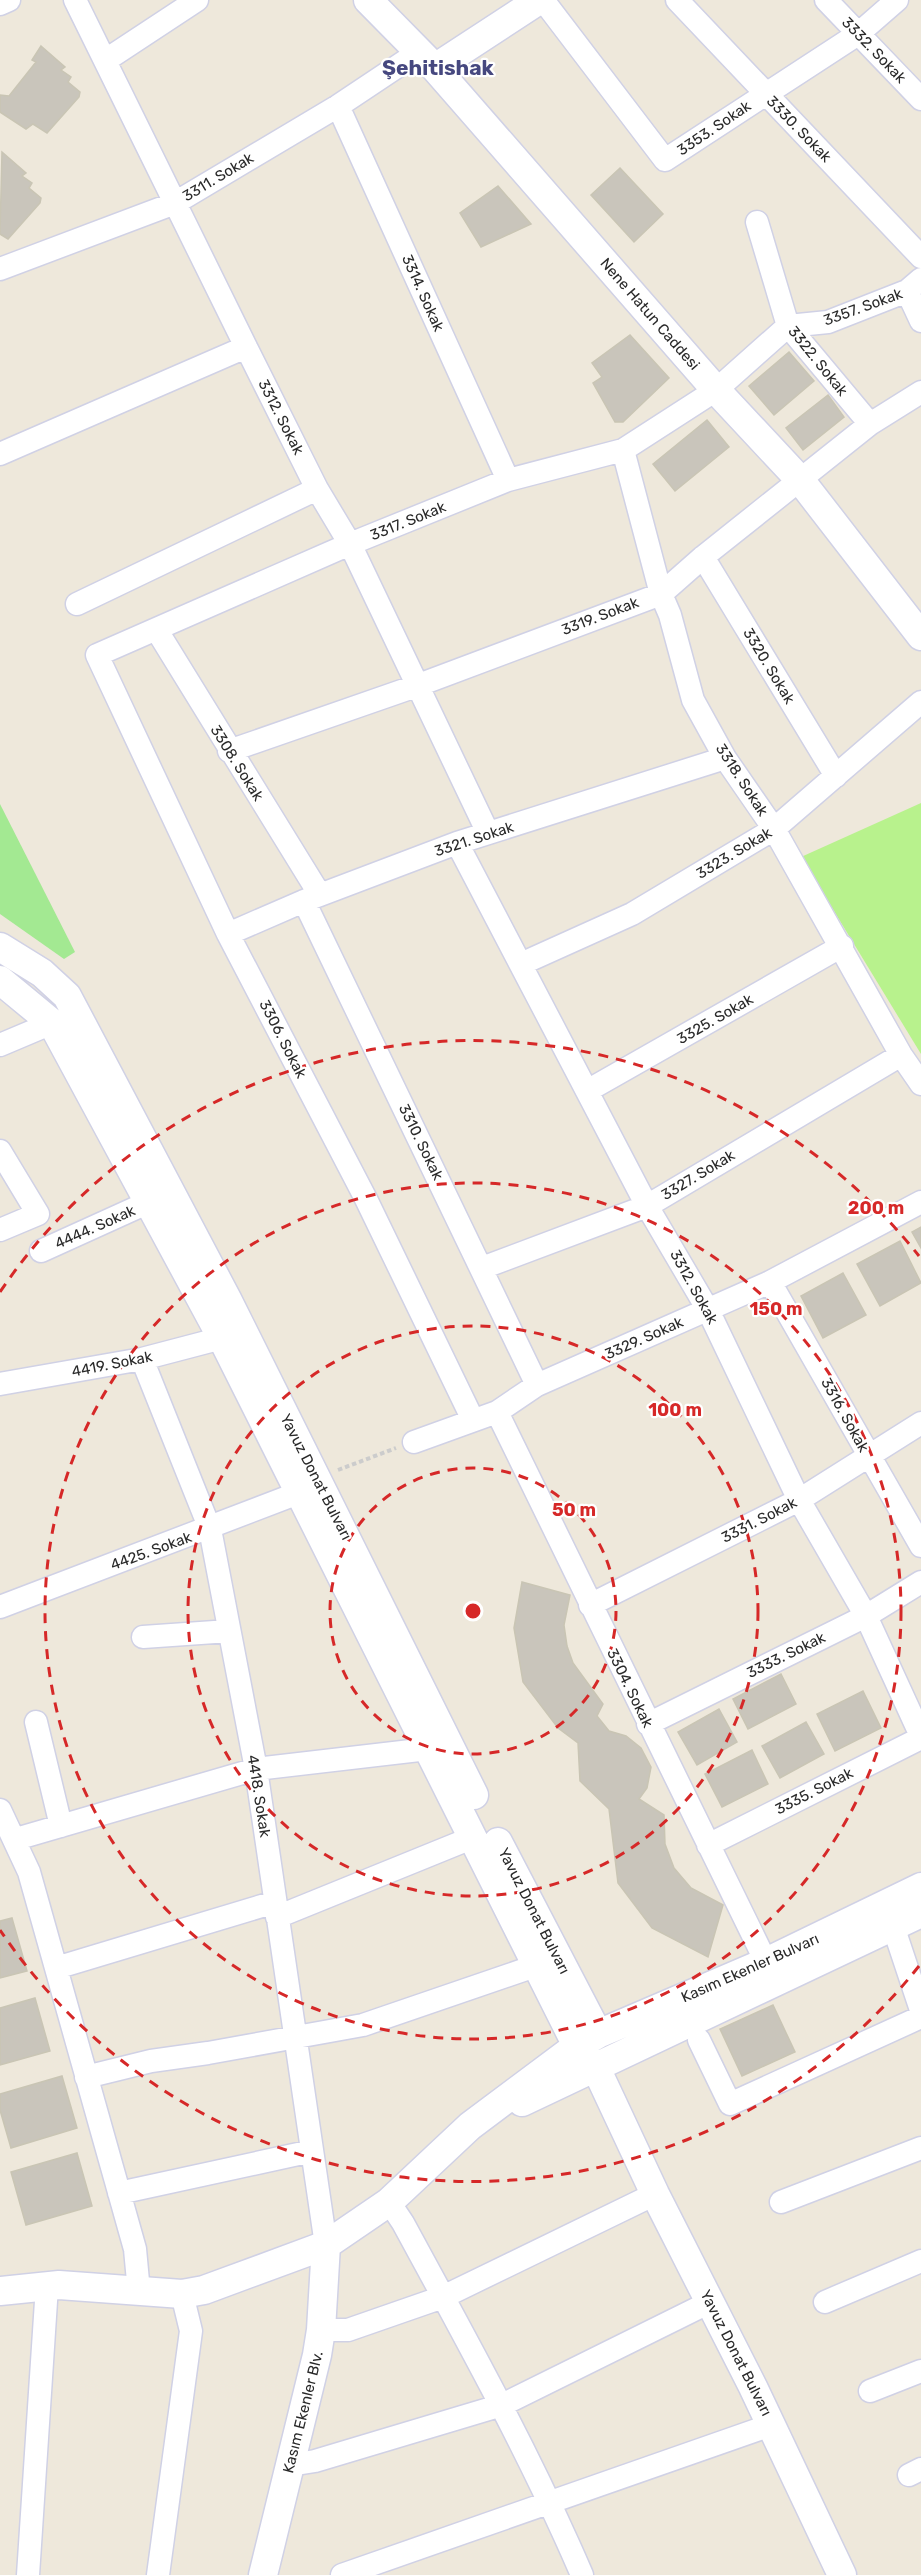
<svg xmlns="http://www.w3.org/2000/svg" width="921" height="2575" font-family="Rubik,sans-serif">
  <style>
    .grass { fill: #a3e992 }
    .pitch { fill: #b8f28d }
    .building { fill: #c9c5bb; stroke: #c9c5b4; stroke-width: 1.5 }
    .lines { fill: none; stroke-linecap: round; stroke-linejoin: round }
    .minor-casing { stroke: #d0d1e5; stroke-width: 25 }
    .tertiary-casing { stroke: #d0d1e5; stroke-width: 31 }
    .path { stroke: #ccc; stroke-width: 4; stroke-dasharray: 4.5 3; stroke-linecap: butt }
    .minor { stroke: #fff; stroke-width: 22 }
    .tertiary { stroke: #fff; stroke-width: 28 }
    .ring { fill: none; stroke: #d62828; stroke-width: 3; stroke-dasharray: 10 8 }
    .labels { text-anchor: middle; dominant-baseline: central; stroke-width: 4.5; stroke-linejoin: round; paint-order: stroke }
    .street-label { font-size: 15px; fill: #2a2a2a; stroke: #fff }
    .district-label { font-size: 21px; font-weight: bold; fill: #46487f; stroke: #fff }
    .centre { fill: #d62828; stroke: #fff; stroke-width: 3 }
    .ring-label { font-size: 18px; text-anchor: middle; font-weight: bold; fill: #d62828; stroke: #fff; stroke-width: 4.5; stroke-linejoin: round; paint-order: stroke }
  </style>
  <rect width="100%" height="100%" fill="#eee8db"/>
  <path class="grass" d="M 0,804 L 75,952 L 64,959 L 0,914 Z"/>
  <path class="pitch" d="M 921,803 L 921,1054 L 801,857 Z"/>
  <path class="building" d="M 41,46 L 65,67 L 61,70 L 71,77 L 68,82 L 80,92 L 79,97 L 47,133 L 33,124 L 26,129 L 0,112 L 0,95 L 9,96 L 36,62 L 32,60 Z
    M 2,152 L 26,173 L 22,176 L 32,183 L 29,188 L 41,198 L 40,203 L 8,239 L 0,234 Z
    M 620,168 L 663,214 L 634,242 L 591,195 Z
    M 498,186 L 531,224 L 481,247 L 460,213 Z
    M 630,335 L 669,378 L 623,422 L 615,422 L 593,383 L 602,377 L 592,363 Z
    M 789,352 L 814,381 L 774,415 L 749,386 Z
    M 828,395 L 844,417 L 803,450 L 786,428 Z
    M 707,420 L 729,447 L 675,491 L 653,464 Z
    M 921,1227 L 921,1248 L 912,1232 Z
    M 900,1241 L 921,1283 L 880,1306 L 857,1264 Z
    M 843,1273 L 866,1315 L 823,1338 L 801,1296 Z
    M 522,1582 L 570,1595 L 564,1625 L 567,1646 L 573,1663 L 603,1704 L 597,1716 L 609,1731 L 626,1736 L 641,1748 L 651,1767 L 647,1788 L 639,1799 L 664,1815 L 665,1844 L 674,1868 L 691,1888 L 723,1905 L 708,1957 L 652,1928 L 618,1883 L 609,1809 L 580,1781 L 578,1743 L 558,1728 L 523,1682 L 514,1628 Z
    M 781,1674 L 796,1704 L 748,1729 L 733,1699 Z
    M 863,1691 L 881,1728 L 835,1751 L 817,1714 Z
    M 719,1709 L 737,1742 L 697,1765 L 678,1732 Z
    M 806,1722 L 824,1754 L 780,1778 L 762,1746 Z
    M 752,1750 L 768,1784 L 722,1807 L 705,1774 Z
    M 12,1918 L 27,1971 L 0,1978 L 0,1921 Z
    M 35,1998 L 50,2051 L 0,2065 L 0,2008 Z
    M 773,2005 L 795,2052 L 742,2076 L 720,2029 Z
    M 62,2076 L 77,2128 L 11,2148 L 0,2110 L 0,2094 Z
    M 77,2153 L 92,2206 L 26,2225 L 11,2172 Z"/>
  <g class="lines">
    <defs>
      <path id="minor" d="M 75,0 L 246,347 L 317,489 L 350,544 L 488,833
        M 543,0 L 665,160 L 858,34 L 897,0
        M 677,0 L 921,257
        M 826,0 L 921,99
        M 0,4 L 9,0
        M 106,60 L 197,0
        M 338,106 L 508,480
        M 757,222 L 788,326 L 870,424
        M 0,269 L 175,203 L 338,106 L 419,52
        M 907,291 L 921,321
        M 623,450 L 661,594 L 670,615 L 693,700 L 725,758 L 774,829 L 901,1055 L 921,1084
        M 0,454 L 246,347
        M 703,557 L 836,776
        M 77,604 L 317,489
        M 156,629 L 320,895
        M 229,751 L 416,686 L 661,594 L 703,557 L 870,424 L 921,392
        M 457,843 L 647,1206 L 708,1310 L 799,1500 L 866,1616 L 921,1736
        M 304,901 L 537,1385
        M 228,934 L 304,901 L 457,843 L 725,758
        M 521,964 L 632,914 L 774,829 L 921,702
        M 0,1045 L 52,1023
        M 587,1091 L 842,946
        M 0,1151 L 38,1214 L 0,1230
        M 41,1251 L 149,1202
        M 482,1268 L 647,1206 L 901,1055
        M 770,1282 L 921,1546
        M 142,1359 L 210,1529 L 256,1769 L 326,2245
        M 0,1384 L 142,1359 L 222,1338
        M 497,1412 L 766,1962
        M 473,1420 L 366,1199 L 228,934 L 97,655 L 350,544 L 508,480 L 623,450 L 716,390 L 788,326 L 828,322 L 907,291 L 921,279
        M 414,1442 L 497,1412 L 537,1385 L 770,1282 L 921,1202
        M 590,1605 L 799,1500 L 921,1423
        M 0,1607 L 301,1492
        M 143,1637 L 229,1631
        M 36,1722 L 61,1826
        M 648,1724 L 866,1616 L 921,1582
        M 0,1810 L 29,1872 L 135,2249 L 139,2292
        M 16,1839 L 256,1769 L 428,1749
        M 708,1845 L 921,1738
        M 277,1917 L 474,1837
        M 893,1926 L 921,2010
        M 56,1968 L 275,1902
        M 699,2040 L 730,2104 L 921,2017
        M 86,2077 L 151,2061 L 208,2053 L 363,2025 L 538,1965
        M 119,2193 L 312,2151
        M 389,2202 L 403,2223 C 466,2339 530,2454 582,2575
        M 781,2202 L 921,2148
        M 825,2302 L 921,2261
        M 321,2330 L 348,2330 L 443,2297 L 655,2194
        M 870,2391 L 921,2371
        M 290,2465 L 315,2461 L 502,2405 L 710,2302
        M 909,2475 L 921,2469
        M 28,2575 L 47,2286
        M 158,2575 L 191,2331 L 182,2294
        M 342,2575 L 771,2425"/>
      <path id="tertiary" d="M 368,0 L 435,68 L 716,390 L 801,481 L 921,636
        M 435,68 L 539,0
        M 0,947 L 42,973 L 67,996 L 227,1299 L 474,1795
        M 0,980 L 52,1023 L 222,1338 L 577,2046 L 596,2068 L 655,2194 L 753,2387 L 842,2575
        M 498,1842 L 598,2034
        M 522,2102 L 921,1913
        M 0,2291 L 59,2285 L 182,2294 L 204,2290 L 326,2245 L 389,2202 L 470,2126 L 577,2046 L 598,2034 L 766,1962 L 921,1887
        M 263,2575 L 317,2355 L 321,2330 L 326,2245"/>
    </defs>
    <use href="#minor" class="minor-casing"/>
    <use href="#tertiary" class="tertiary-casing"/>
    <path class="path" d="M 338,1470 L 396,1448"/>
    <use href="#minor" class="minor"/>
    <use href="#tertiary" class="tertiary"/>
  </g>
  <g class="ring">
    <circle cx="473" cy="1611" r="143"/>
    <circle cx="473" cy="1611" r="285"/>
    <circle cx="473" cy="1611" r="428"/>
    <path d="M919 1966A570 570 0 0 1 0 1930M0 1292A570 570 0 0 1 919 1256"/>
  </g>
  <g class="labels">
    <g class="street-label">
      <text transform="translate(874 50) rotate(46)">3332. Sokak</text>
      <text transform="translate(714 128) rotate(-34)">3353. Sokak</text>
      <text transform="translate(799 129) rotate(46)">3330. Sokak</text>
      <text transform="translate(218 177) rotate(-31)">3311. Sokak</text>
      <text transform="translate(423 293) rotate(66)">3314. Sokak</text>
      <text transform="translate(863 307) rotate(-20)">3357. Sokak</text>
      <text transform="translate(650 314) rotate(49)">Nene Hatun Caddesi</text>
      <text transform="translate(818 361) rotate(51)">3322. Sokak</text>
      <text transform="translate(281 417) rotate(63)">3312. Sokak</text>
      <text transform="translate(408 521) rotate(-22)">3317. Sokak</text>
      <text transform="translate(600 616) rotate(-21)">3319. Sokak</text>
      <text transform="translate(769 666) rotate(59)">3320. Sokak</text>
      <text transform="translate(237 763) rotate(58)">3308. Sokak</text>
      <text transform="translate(742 780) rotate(57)">3318. Sokak</text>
      <text transform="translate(474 839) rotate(-18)">3321. Sokak</text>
      <text transform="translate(734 853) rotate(-31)">3323. Sokak</text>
      <text transform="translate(715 1019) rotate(-30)">3325. Sokak</text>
      <text transform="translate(283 1039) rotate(63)">3306. Sokak</text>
      <text transform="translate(421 1142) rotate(64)">3310. Sokak</text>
      <text transform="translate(698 1175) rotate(-31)">3327. Sokak</text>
      <text transform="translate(95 1227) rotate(-24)">4444. Sokak</text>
      <text transform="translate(694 1287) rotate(61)">3312. Sokak</text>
      <text transform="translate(644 1338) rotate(-24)">3329. Sokak</text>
      <text transform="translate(112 1364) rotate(-11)">4419. Sokak</text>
      <text transform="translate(845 1415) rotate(61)">3316. Sokak</text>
      <text transform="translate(316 1477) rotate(63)">Yavuz Donat Bulvarı</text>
      <text transform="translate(759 1520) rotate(-27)">3331. Sokak</text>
      <text transform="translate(151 1551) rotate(-20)">4425. Sokak</text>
      <text transform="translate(786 1655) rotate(-26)">3333. Sokak</text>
      <text transform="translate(630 1688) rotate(64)">3304. Sokak</text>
      <text transform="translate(814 1791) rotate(-27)">3335. Sokak</text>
      <text transform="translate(259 1796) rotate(81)">4418. Sokak</text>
      <text transform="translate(534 1911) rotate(63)">Yavuz Donat Bulvarı</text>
      <text transform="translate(750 1968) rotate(-24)">Kasım Ekenler Bulvarı</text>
      <text transform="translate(736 2353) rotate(63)">Yavuz Donat Bulvarı</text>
      <text transform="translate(303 2412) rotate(-76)">Kasım Ekenler Blv.</text>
    </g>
    <g class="district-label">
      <text x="438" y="67">Şehitishak</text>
    </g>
  </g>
  <circle cx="473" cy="1611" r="9" class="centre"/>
  <g class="ring-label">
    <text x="876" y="1214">200 m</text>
    <text x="776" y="1315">150 m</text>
    <text x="675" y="1416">100 m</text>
    <text x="574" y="1516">50 m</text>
  </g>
</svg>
